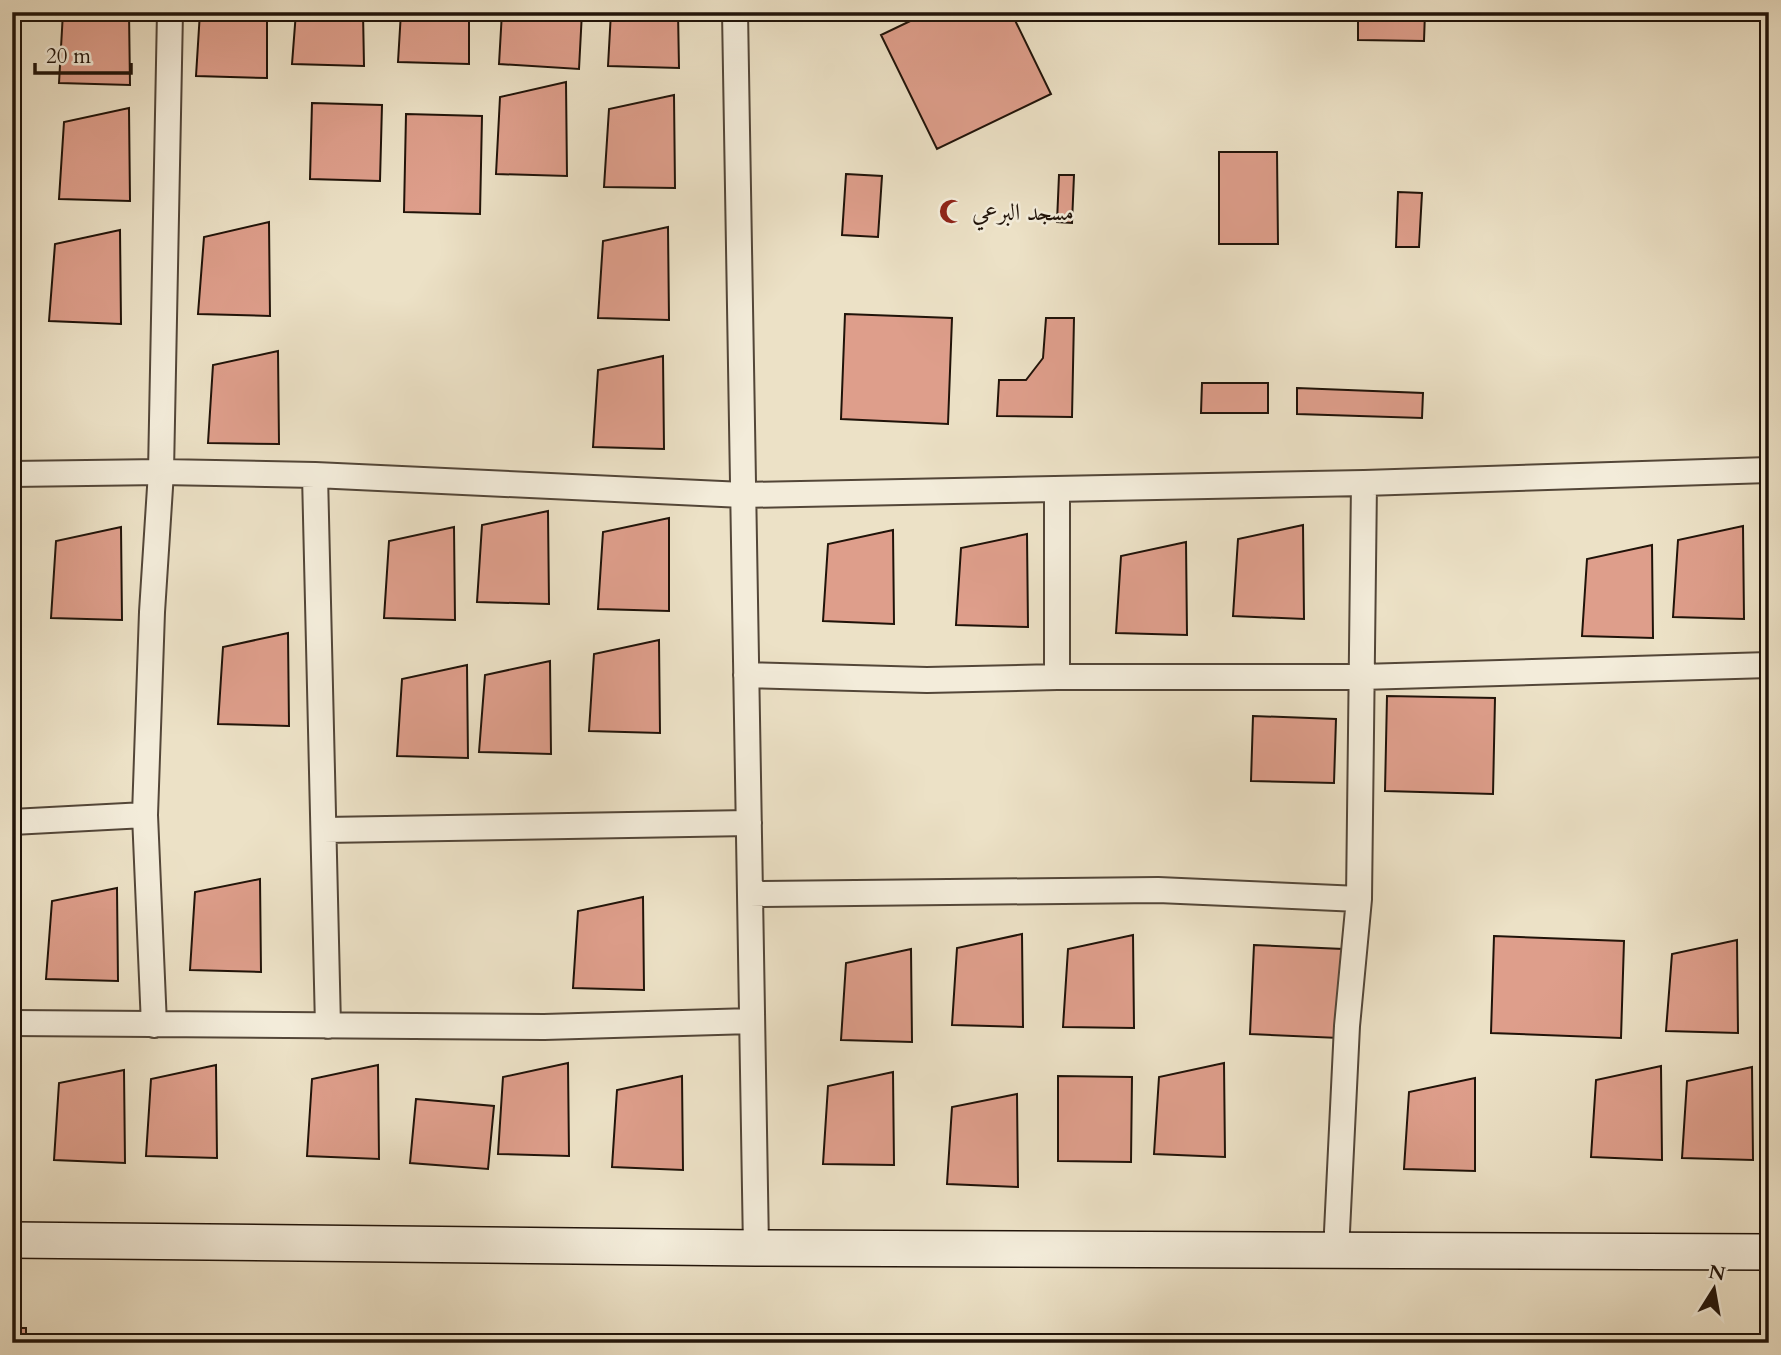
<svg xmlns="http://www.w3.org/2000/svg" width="1781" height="1355" font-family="Cardo,Amiri,serif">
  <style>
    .building { fill: #de9e8b; stroke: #201309; stroke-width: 2 }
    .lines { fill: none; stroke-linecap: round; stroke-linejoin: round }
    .street-casing { stroke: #534638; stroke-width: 28 }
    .secondary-casing { stroke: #201309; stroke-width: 38 }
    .street { stroke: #f3ecda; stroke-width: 24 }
    .secondary { stroke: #f3ecda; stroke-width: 35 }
    .labels { text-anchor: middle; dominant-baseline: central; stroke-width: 5; stroke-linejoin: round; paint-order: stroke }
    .poi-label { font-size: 24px; fill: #201309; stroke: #f3ecda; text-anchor: start }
  </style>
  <rect width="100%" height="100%" fill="#ece1c6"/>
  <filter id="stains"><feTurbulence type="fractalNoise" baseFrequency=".00286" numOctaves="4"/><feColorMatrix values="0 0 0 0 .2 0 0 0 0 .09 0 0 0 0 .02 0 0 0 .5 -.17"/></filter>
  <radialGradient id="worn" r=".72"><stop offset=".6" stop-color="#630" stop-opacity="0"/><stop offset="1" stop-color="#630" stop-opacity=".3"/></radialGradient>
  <path class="building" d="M 12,12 L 16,12 L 17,80 L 12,80 Z
    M 63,12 L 129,12 L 130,85 L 59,83 Z
    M 200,12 L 267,12 L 267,78 L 196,76 Z
    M 296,12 L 363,12 L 364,66 L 292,64 Z
    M 401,12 L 469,12 L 469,64 L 398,62 Z
    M 502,12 L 582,12 L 579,69 L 499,64 Z
    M 611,12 L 678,12 L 679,68 L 608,66 Z
    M 929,12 L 1011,12 L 1051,94 L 937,149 L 881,35 Z
    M 1020,12 L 1084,12 L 1084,20 L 1019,17 Z
    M 1358,12 L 1425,12 L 1424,41 L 1358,40 Z
    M 18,81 L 19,174 L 12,174 L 12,82 Z
    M 566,82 L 567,176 L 496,174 L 500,97 Z
    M 674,95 L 675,188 L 604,187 L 609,109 Z
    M 312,103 L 382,105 L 380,181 L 310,179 Z
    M 129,108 L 130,201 L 59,199 L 64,122 Z
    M 406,114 L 482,116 L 480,214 L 404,212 Z
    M 1219,152 L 1277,152 L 1278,244 L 1219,244 Z
    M 846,174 L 882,176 L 878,237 L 842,235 Z
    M 1059,175 L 1074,175 L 1072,223 L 1057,222 Z
    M 1398,192 L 1422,193 L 1419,247 L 1396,247 Z
    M 269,222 L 270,316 L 198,314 L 204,237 Z
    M 668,227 L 669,320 L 598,318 L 603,241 Z
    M 120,230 L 121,324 L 49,321 L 55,244 Z
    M 845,314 L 952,318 L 948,424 L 841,419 Z
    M 1046,318 L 1074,318 L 1072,417 L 997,416 L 999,380 L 1026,380 L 1043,358 Z
    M 278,351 L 279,444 L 208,443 L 213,365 Z
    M 663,356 L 664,449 L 593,447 L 598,370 Z
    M 1202,383 L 1268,383 L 1268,413 L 1201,413 Z
    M 1297,388 L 1423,393 L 1422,418 L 1297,414 Z
    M 548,511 L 549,604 L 477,602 L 482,525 Z
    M 669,518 L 669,611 L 598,609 L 603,532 Z
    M 1303,525 L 1304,619 L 1233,616 L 1238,539 Z
    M 1743,526 L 1744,619 L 1673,617 L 1678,540 Z
    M 121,527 L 122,620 L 51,618 L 56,541 Z
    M 454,527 L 455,620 L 384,618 L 389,541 Z
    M 893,530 L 894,624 L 823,621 L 828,544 Z
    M 1027,534 L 1028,627 L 956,625 L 961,548 Z
    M 1186,542 L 1187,635 L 1116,633 L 1121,556 Z
    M 1652,545 L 1653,638 L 1582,636 L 1587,559 Z
    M 288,633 L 289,726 L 218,724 L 223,647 Z
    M 659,640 L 660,733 L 589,731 L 594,654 Z
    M 18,651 L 19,744 L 12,744 L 12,652 Z
    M 550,661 L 551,754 L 479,752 L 485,675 Z
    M 467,665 L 468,758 L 397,756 L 402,679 Z
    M 1387,696 L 1495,698 L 1493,794 L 1385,791 Z
    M 1253,716 L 1336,719 L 1334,783 L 1251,781 Z
    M 260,879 L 261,972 L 190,970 L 195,892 Z
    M 117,888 L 118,981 L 46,979 L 52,901 Z
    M 643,897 L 644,990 L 573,988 L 578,911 Z
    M 1022,934 L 1023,1027 L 952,1025 L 957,948 Z
    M 1133,935 L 1134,1028 L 1063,1027 L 1068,949 Z
    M 1494,936 L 1624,941 L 1621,1038 L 1491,1033 Z
    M 1737,940 L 1738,1033 L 1666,1031 L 1672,954 Z
    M 1254,945 L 1343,949 L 1339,1038 L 1250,1034 Z
    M 911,949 L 912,1042 L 841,1040 L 846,963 Z
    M 568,1063 L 569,1156 L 498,1154 L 503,1077 Z
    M 1224,1063 L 1225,1157 L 1154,1154 L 1159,1077 Z
    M 216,1065 L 217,1158 L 146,1156 L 151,1079 Z
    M 378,1065 L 379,1159 L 307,1156 L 312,1079 Z
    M 1661,1066 L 1662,1160 L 1591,1157 L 1596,1080 Z
    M 1752,1067 L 1753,1160 L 1682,1158 L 1687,1081 Z
    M 124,1070 L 125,1163 L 54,1160 L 59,1083 Z
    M 893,1072 L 894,1165 L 823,1164 L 828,1086 Z
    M 682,1076 L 683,1170 L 612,1167 L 617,1090 Z
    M 1058,1076 L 1132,1077 L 1131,1162 L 1058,1161 Z
    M 1475,1078 L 1475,1171 L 1404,1169 L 1409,1092 Z
    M 1017,1094 L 1018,1187 L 947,1184 L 952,1107 Z
    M 416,1099 L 494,1106 L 488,1169 L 410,1163 Z
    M 12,1328 L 26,1328 L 26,1343 L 12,1343 Z
    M 1012,1338 L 1078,1343 L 1011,1343 Z"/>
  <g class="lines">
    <defs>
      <path id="street" d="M 735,12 L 756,1248
        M 12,474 L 161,472 L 315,475 L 743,495 L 1364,483 L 1769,470
        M 315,475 L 328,1026
        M 1057,489 L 1057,677
        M 746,675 L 927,680 L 1057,677 L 1361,677 L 1769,665
        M 12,822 L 145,815
        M 324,830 L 749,823
        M 750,894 L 1158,890 L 1359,899
        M 12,1023 L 544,1027 L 752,1021
        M 154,1025 L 145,815 L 152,612 L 161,472 L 170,12
        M 1336,1252 L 1347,1026 L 1359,899 L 1364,483"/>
      <path id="secondary" d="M 12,1240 L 756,1248 L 1769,1252"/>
    </defs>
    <use href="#street" class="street-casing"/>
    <use href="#secondary" class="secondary-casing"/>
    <use href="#street" class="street"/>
    <use href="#secondary" class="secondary"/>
  </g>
  <defs>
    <symbol id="mosque-bare" viewBox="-9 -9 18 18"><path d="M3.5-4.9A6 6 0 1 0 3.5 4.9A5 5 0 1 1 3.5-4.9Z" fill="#8f2418" stroke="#f3ecda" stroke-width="2.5" paint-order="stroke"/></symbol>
  </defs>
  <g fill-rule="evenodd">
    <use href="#mosque-bare" x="934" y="194" width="35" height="35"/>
  </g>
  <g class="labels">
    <g class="poi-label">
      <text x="972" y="212">مسجد البرعي</text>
    </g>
  </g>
  <rect width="1781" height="1355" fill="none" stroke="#ece1c6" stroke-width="42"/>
  <rect x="14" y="14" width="1753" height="1327" fill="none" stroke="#201309" stroke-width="3.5"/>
  <rect x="21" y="21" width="1739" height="1313" fill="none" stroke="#201309" stroke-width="2"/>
  <g transform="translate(1714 1289) rotate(11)" stroke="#f3ecda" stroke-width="5" paint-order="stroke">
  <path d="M0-5L12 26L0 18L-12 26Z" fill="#201309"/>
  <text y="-10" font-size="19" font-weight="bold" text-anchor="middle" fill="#201309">N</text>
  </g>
  <path d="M35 63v10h96v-10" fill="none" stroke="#201309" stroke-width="3.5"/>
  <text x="46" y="63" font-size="21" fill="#201309" stroke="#f3ecda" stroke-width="5" paint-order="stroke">20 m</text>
  <rect width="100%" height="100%" filter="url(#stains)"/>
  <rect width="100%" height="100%" fill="url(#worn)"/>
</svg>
